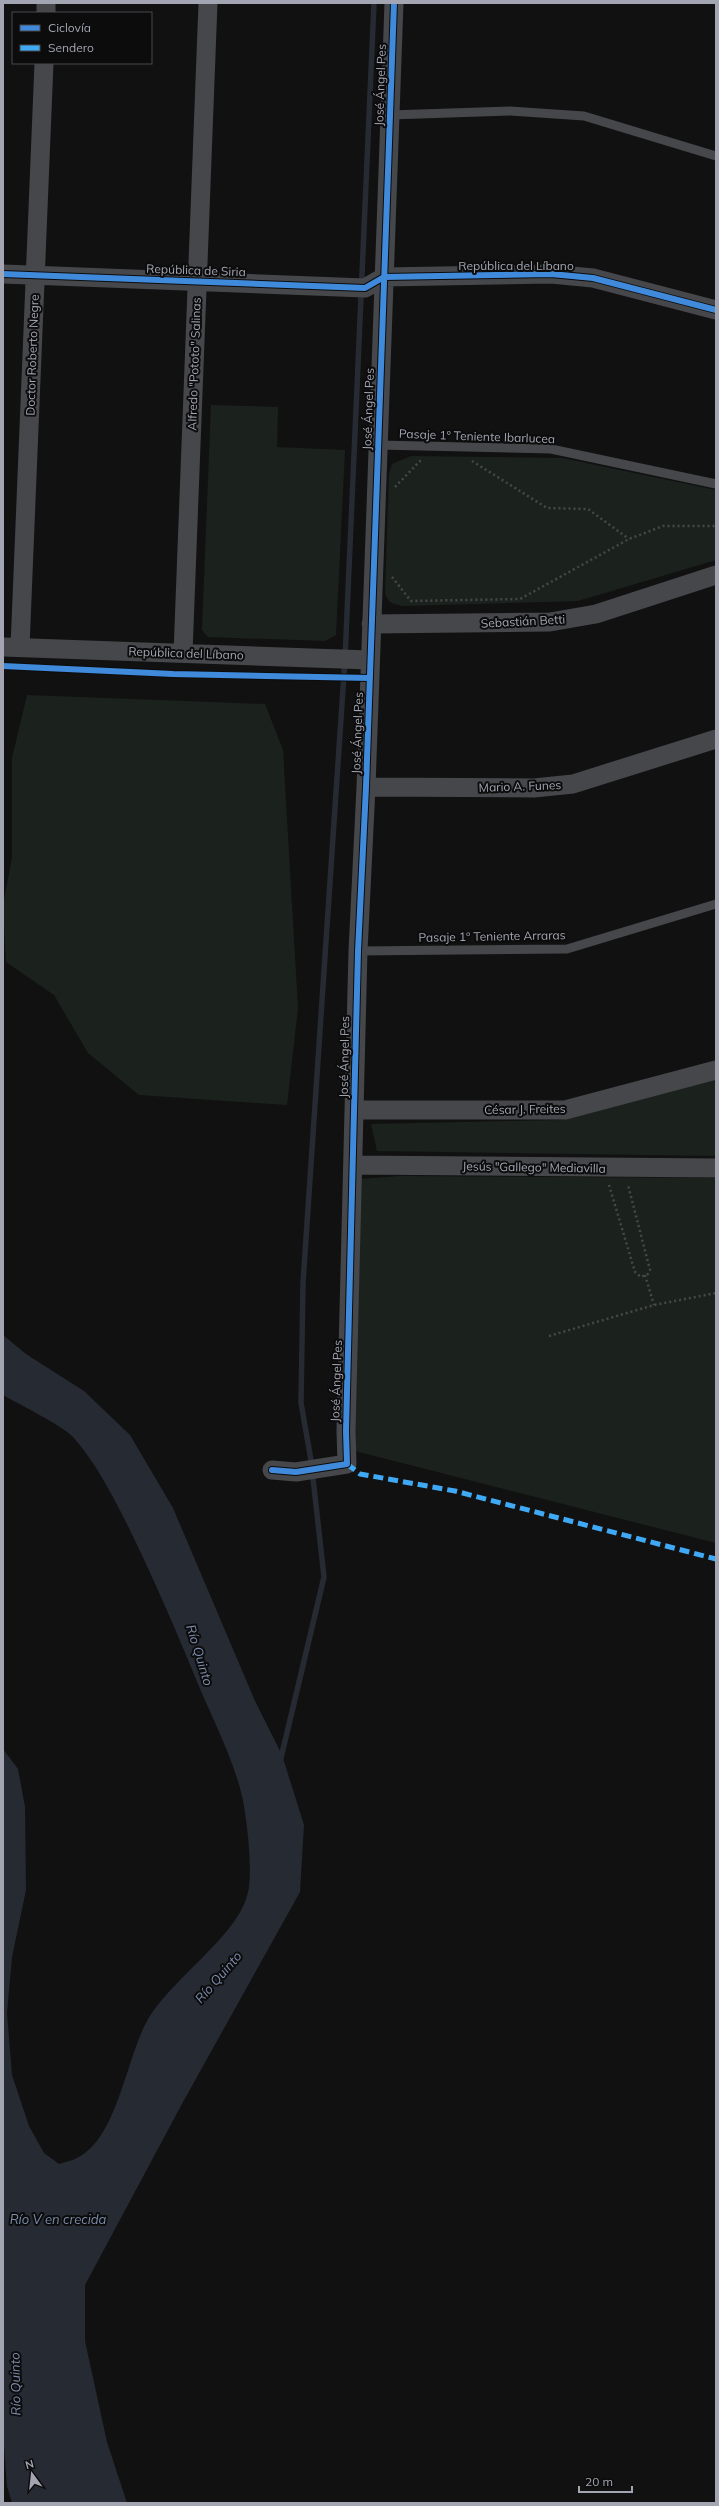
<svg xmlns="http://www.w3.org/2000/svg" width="719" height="2506" font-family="Mulish,sans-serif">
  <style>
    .green { fill: #1b221d }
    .water { fill: #262a32 }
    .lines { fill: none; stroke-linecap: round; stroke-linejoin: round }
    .stream { stroke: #262a32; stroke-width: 5.5 }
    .path { stroke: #47474c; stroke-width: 2.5; stroke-dasharray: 2 3; stroke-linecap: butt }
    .service { stroke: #46474a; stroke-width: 9 }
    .minor { stroke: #46474a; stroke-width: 19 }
    .quiet { stroke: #3fa9f5; stroke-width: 5; stroke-dasharray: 10 5; stroke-linecap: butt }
    .cycleway-casing { stroke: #0c0c0d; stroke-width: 8 }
    .cycleway { stroke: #408adc; stroke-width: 6 }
    .labels { text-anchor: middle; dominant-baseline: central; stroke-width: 4; stroke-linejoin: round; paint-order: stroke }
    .street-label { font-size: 12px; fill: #a3a5b2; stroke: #0c0c0d }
    .water-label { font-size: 13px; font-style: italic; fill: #7b8cac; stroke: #0c0c0d }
  </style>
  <rect width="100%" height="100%" fill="#111112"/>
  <path class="green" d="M 211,405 L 278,407 L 277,447 L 345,450 L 336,635 L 325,641 L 208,637 L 202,630 Z
    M 411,456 L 562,458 L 716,490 L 716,560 L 578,601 L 403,606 C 393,604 387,603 385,592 L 389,474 L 392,464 Z
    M 27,695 L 265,704 L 283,750 L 298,1008 L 287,1105 L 139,1095 L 88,1053 L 54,995 L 6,962 L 3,905 L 12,858 L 12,758 Z
    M 716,1080 L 716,1156 L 377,1151 L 371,1124 L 561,1120 Z
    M 400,1176 L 716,1178 L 716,1543 L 351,1450 L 360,1179 Z"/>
  <path class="water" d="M 3,1335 L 26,1354 L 84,1391 L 130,1435 L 173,1508 L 255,1701 L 282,1755 L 304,1825 L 300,1892 L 183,2102 L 85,2285 L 85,2341 L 107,2442 L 127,2503 L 12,2503 L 7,2486 L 3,2433 L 3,1749 L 18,1769 L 25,1807 L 26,1890 L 12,1957 L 7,2013 L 12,2075 L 29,2126 L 44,2153 L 59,2164 C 64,2162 71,2161 77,2158 C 117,2139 126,2059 147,2021 C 171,1978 239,1936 248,1892 C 253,1871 247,1818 242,1796 C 233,1758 213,1720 198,1684 C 176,1630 153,1577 127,1524 C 112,1495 96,1463 74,1438 C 62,1425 20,1405 3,1395 Z"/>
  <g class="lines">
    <path class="stream" d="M 280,1762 L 324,1577 L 311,1460 L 301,1403 L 303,1283 L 345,659 L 374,3"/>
    <path class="path" d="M 472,461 L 547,508 L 588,509 L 629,539
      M 395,487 L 420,461 L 423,461
      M 392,577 L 411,601 L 520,599 L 629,539 L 663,526 L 716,526
      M 609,1185 L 635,1272 L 641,1277 L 648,1274 L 650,1270 L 628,1185
      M 645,1275 L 654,1305
      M 549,1336 L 654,1305 L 716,1293"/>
    <path class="service" d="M 390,115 L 510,111 L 584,116 L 716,156
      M 378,445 L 551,449 L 716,484
      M 358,951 L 567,949 L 716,904"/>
    <path class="minor" d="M 46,13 L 46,3
      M 3,274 L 365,288 L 384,277 L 551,274 L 593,278 L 716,310
      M 371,624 L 550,622 L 596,614 L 716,575
      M 3,647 L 370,660
      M 20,647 L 44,63
      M 183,653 L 208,3
      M 366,787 L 534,788 L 573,784 L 716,739
      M 354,1110 L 565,1110 L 716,1070
      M 353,1165 L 716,1168
      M 272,1470 L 296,1472 L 347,1464 L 346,1431 L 358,951 L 366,787 L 394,3"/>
    <path class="quiet" d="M 347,1464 L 360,1474 L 455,1491 L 716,1559"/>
    <defs>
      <path id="cycleway" d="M 3,274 L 365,288 L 384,277 L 551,274 L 593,278 L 716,310
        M 3,666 L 173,674 L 370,678
        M 272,1470 L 296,1472 L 347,1464 L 346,1431 L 358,951 L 366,787 L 394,3"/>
    </defs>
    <use href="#cycleway" class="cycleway-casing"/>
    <use href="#cycleway" class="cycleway"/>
  </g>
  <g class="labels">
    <g class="street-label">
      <text transform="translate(380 85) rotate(-88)">José Ángel Pes</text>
      <text x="516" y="265">República del Líbano</text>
      <text transform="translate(196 270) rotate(2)">República de Siria</text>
      <text transform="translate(32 355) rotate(-88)">Doctor Roberto Negre</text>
      <text transform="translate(194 364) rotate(-88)">Alfredo "Pototo" Salinas</text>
      <text transform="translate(368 409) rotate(-88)">José Ángel Pes</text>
      <text transform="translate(477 436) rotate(2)">Pasaje 1º Teniente Ibarlucea</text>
      <text transform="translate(523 621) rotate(-3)">Sebastián Betti</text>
      <text transform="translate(186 653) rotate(2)">República del Líbano</text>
      <text transform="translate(357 733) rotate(-88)">José Ángel Pes</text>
      <text transform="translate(520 786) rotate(-2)">Mario A. Funes</text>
      <text transform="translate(492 936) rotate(-1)">Pasaje 1º Teniente Arraras</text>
      <text transform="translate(344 1057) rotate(-89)">José Ángel Pes</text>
      <text transform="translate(525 1109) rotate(-1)">César J. Freites</text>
      <text transform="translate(534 1167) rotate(1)">Jesús "Gallego" Mediavilla</text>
      <text transform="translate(336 1381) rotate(-88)">José Ángel Pes</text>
    </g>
    <g class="water-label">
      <text transform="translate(200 1655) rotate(73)">Río Quinto</text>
      <text transform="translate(218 1977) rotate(-49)">Río Quinto</text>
      <text x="58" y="2219">Río V en crecida</text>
      <text transform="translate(15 2384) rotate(-91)">Río Quinto</text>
    </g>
  </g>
  <rect width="719" height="2506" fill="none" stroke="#a3a5b2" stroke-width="8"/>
  <rect x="12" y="12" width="140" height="52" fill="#0c0c0d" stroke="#48494f"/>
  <rect x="20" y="25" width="20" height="6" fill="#408adc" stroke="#48494f"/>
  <text x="48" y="32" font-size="12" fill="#a3a5b2">Ciclovía</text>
  <rect x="20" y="45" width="20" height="6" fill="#3fa9f5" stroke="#48494f"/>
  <text x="48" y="52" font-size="12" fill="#a3a5b2">Sendero</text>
  <g transform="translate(32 2474) rotate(345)" stroke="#0c0c0d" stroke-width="3" paint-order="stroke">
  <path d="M0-3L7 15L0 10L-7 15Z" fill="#a3a5b2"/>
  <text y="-6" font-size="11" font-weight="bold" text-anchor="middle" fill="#a3a5b2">N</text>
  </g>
  <path d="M579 2486v6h53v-6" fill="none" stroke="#a3a5b2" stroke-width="2"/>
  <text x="585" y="2486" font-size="12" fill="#a3a5b2" stroke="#0c0c0d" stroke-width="3" paint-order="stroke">20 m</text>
</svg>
